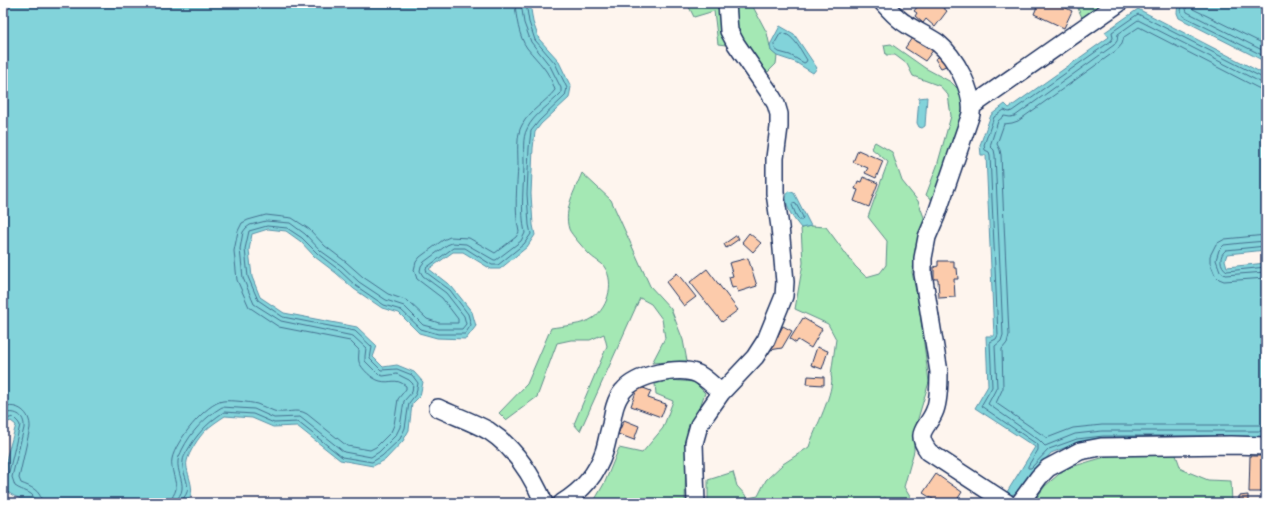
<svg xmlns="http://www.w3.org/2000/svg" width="1269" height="506" font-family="'Playpen Sans',sans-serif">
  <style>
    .green { fill: #a4e8b4; stroke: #608c89 }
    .water { fill: #82d3da; stroke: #5991a8 }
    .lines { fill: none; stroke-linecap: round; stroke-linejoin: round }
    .shore { stroke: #447190; stroke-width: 1 }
    .building { fill: #fccbab; stroke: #1b2f5e }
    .minor-casing { stroke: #1b2f5e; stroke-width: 20 }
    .minor { stroke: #fff; stroke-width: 17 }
  </style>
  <rect width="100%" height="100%" fill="#fef5ee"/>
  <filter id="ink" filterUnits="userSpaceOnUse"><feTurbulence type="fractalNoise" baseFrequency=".025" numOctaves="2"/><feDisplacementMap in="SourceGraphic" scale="8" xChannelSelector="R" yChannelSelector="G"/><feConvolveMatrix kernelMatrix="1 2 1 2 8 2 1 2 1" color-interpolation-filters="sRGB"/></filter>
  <g filter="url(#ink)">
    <path class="green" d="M 687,3 L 722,3 L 726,45 L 718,44 L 714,11 L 694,17 Z
      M 734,3 L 751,3 L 767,33 L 771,51 L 777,56 L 776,64 L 768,72 L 752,59 L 738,36 Z
      M 1071,3 L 1108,3 L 1083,20 L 1077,6 Z
      M 891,44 L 925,68 L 951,82 L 963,94 L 963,116 L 933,201 L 926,195 L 937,166 L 951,116 L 948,95 L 940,86 L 913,76 L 907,64 L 895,55 L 886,55 L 884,45 Z
      M 875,142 L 892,152 L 902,181 L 918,201 L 925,220 L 912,272 L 919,306 L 929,382 L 914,432 L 914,451 L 904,487 L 912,500 L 912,503 L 890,503 L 885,497 L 874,503 L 708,503 L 708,480 L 733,472 L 737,486 L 748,498 L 758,496 L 766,480 L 783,464 L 809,447 C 814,430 836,390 831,375 L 836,339 L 828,324 L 795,309 L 803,263 L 801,228 L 811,226 L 826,227 L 855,266 L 866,277 L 880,273 L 886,265 L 887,241 L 868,217 L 888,162 L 871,148 Z
      M 582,173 L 611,200 L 650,286 L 671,309 L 683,340 L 687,361 L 652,363 L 665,338 L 662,319 L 651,304 L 640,298 L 580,431 L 574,424 L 607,346 L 604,334 L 590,340 L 571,340 L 557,343 L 537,397 L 506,420 L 499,413 L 527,384 L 551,328 C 563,326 583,325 593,318 C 609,307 616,279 602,264 C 598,261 593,258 590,255 C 586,251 570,233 569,229 C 563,210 575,190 582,173 Z
      M 670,380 L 694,382 L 705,393 L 686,445 L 685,503 L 593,503 L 605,482 L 619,448 L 642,453 L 663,428 L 673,401 L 656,394 L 655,384 Z
      M 1123,452 L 1176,455 L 1181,469 L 1208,480 L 1231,481 L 1232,503 L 1033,503 L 1045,486 L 1065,469 L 1091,461 Z"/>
    <path class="water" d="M 3,3 L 530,3 L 533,22 L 539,39 L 558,60 L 571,87 L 569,98 L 541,124 L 535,132 L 533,148 L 531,194 L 533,225 L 535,235 L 527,247 L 500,269 L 491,269 L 463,252 L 453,252 L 429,269 L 452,287 L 472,312 L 476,326 L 466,339 L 437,338 L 419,333 L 399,313 L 382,308 L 354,289 L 336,273 L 315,257 L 300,241 L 286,231 L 268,229 L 252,234 L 249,250 L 252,277 L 260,297 L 284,313 L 357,327 L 377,346 L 373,357 L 383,367 L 397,365 L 414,372 L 423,382 L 420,396 L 412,404 L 409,430 L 403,441 L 385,460 L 373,466 L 340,460 L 297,426 L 273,427 L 252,418 L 225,416 C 219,420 211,425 205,431 C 199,437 189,452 187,461 C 184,473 202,496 182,503 L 31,503 L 14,496 L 6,491 L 4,477 L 7,456 L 16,425 L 11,421 L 3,424 Z
      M 1178,3 L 1266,3 L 1266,62 L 1179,18 L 1177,13 Z
      M 1138,9 L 1266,75 L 1266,250 L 1227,254 L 1225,260 L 1227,267 L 1266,263 L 1266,440 L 1089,441 L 1077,443 L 1051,453 L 1017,493 L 1011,495 L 1007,492 L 1035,447 L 975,408 L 988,386 L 986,336 L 994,336 L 986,155 L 981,155 L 980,145 L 991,115 L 1005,104 L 1009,108 L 1109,37 L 1105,32 Z
      M 780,26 L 794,34 L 817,68 L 813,73 L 795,62 L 777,56 L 771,51 L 770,45 Z
      M 927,97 L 925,126 L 922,128 L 919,127 L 917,123 L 919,98 Z
      M 788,191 L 794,193 L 811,226 L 801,228 C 793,218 782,204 788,191 Z"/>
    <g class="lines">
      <path class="shore" d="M 1182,3 L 1181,12 L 1183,16 L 1266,57
        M 1187,3 L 1186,9 L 1187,12 L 1266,52
        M 1193,3 L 1193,9 L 1266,45
        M 781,33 C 793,33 801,51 807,60 L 806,62 L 804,63 L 790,55 L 779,52 L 775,49 L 774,45 Z
        M 1266,83 L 1260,82 L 1138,20 L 1118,34 L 1117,41 L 1114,45 L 1015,116 L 1010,117 L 1004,116 L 998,121 L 990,146 L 994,150 L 995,155 L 1003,335 L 1001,341 L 995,346 L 997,387 L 988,404 L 1039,440 L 1045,446 L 1075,434 L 1102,431 L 1266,431
        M 1266,90 L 1258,88 L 1139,27 L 1124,37 L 1122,44 L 1117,50 L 1018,121 L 1012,123 L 1004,124 L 997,144 L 1000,150 L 1001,155 L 1009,335 L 1007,343 L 1002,349 L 1003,388 L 996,403 L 1047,438 L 1073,428 L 1102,425 L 1266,425
        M 793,203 L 796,204 L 803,217 L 802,220 L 799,220 L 796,215 L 792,205 Z
        M 1266,235 L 1225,239 L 1216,244 L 1210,256 L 1210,263 L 1215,275 L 1219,279 L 1224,281 L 1266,278
        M 1266,241 L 1242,243 L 1224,245 L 1219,250 L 1216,260 L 1220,271 L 1225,275 L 1266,272
        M 1266,246 L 1226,250 C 1219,255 1219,266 1227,271 L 1266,267
        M 3,408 C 17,402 31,413 30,428 L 19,478 L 21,483 C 31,487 41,490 42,503
        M 3,414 C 14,410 25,414 24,428 L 12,477 L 15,486 C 23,492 35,491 36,503
        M 3,420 L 13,417 L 18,422 L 20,425 L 9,472 L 7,475 L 3,475
        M 1226,436 L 1103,436 L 1077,439 L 1049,449 L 1031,468 L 1028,468 L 1028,466 L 1038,450 L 1038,445 L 981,406 L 992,387 L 990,342 L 996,339 L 998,335 L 990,155 L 989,152 L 985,150 L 984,145 L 994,117 L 1004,110 L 1009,112 L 1012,111 L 1111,41 L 1113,38 L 1112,32 L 1138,14 L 1263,78 L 1266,78
        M 171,503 C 171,497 175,494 176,489 C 177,484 170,467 172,459 C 175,442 206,403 223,401 C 231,400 249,402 257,404 C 263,406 268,409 274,411 C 285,415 296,407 307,414 L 347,446 L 370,450 L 376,447 L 391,432 L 394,425 L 398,399 L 406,389 L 406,386 C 395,377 391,384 380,381 C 372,379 362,369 359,362 C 358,358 359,354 359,350 L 350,341 L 279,327 L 249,307 L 237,280 L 234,251 L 238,231 L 242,223 L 248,220 L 266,215 L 292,218 L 309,229 L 325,246 L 346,262 L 363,277 L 388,294 L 408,301 L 427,319 L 439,323 L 458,323 L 458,319 L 442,298 L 417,279 L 414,270 L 416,262 L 420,257 L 443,240 L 450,237 L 469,238 L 495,253 L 516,237 L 519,232 C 514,210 517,187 518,165 C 518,153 516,135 522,125 C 529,111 546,102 555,90 C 549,70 539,63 527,48 C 519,37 516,17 515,3
        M 177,503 C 177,497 182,494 182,489 C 183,480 177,471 178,461 C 178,457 181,453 182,450 C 191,432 205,417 222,407 L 254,409 L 274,418 L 300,417 L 344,452 L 371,457 L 379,452 L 396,435 L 400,427 L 404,401 L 412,392 L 413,384 L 409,380 L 397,374 L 383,376 L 378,374 L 365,361 L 365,356 L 366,348 L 353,336 L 281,321 L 254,304 L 243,278 L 240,249 L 243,232 L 246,228 L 250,225 L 266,221 L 290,223 L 305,234 L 321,251 L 342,266 L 359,282 L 386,300 L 404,306 L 423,325 L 438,329 L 462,329 L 466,324 L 464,316 L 446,293 L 423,276 L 420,271 L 421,266 L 424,262 L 447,245 L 452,243 L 466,244 L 494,260 L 496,260 L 521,241 L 525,233 C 520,210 524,186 524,162 C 524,152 522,138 527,129 C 533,115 551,104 561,93 L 561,88 L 550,66 L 531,42 L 524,23 L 521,3
        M 182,503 C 182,498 186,496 187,492 C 190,482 181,472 183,461 C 183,458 185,455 186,453 C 196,435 207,423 224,412 L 253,414 L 274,423 L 298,422 L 342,457 L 372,462 L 382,456 L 400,439 L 405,428 L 409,403 L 416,394 L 418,383 L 412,375 L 397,369 L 381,370 L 370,359 L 372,347 L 355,331 L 283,317 L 258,300 L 248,277 L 245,249 L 249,231 L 267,226 L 287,228 L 302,238 L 318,254 L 339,270 L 356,286 L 384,305 L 401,310 L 421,329 L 438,334 L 465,334 L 471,325 L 468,314 L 450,290 L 427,273 L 426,268 L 453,248 L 465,248 L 492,265 L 498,265 L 524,244 L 531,234 L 529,225 L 527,194 L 529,148 L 531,131 L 539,121 L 565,96 L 567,88 L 555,63 L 535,40 L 529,22 L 526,3"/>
    </g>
    <path class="building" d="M 920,3 L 937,3 L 947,11 L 935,27 L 926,19 L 923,23 L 915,16 L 917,13 L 914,11 Z
      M 1035,3 L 1061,3 L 1063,4 L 1062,6 L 1072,11 L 1064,28 L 1034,14 L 1038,4 Z
      M 914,35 L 934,49 L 925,61 L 905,48 Z
      M 940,56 L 946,66 L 941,68 L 935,59 Z
      M 858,150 L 883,161 L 876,178 L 865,173 L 868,168 L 853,162 Z
      M 863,177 L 878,183 L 869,207 L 854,201 L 858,190 L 855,189 L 858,181 L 861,182 Z
      M 749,233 L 761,243 L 753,252 L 742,242 Z
      M 737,235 L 739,239 L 726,248 L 724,244 Z
      M 748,258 L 757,286 L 738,292 L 736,287 L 732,288 L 729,277 L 733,276 L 729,263 Z
      M 938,261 L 954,261 L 954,268 L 957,268 L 958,279 L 954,279 L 955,297 L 939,298 L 938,279 L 934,279 L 934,267 L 938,266 Z
      M 707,269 L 738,310 L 722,322 L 690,282 Z
      M 677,273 L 696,297 L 684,306 L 666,282 Z
      M 803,318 L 822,329 L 811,348 L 798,340 L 796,343 L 790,339 Z
      M 783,326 L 792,331 L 782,348 L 770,350 Z
      M 817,347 L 828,351 L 822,369 L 811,365 Z
      M 808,376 L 824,377 L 824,385 L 807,384 Z
      M 638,386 L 651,391 L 648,398 L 666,404 L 661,417 L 631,406 Z
      M 624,420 L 639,426 L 634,440 L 618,434 Z
      M 1250,456 L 1266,456 L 1266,499 L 1263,499 L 1263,492 L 1249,492 Z
      M 936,474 L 962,492 L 955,503 L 939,503 L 923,493 Z
      M 1248,495 L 1248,501 L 1239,502 L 1239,496 Z"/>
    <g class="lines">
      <defs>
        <path id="minor" d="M 883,3 C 890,10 897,19 906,24 C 916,31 928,36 938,43 C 955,57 974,91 971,114 L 936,216 L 927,237 L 923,258 L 923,274 L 939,372 C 939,384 939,399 935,410 C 928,429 913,431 929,452 L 1007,503
          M 972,106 L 1119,3
          M 438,408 C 455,416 473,422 489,431 C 515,448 532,475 544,503
          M 562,503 C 582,491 597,473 604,452 C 607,443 608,434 611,425 C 613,413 615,400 623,391 C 636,375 679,365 698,374 C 707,379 714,386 721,393
          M 696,503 L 694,443 L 699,425 L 707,413 L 721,393 L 755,357 L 766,340 L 784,296 L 785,282 L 780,227 L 775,193 L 775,158 L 779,127 L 779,114 L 776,104 L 769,92 L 736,44 L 729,31 L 727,3
          M 1020,503 L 1039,477 L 1048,468 L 1080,451 L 1101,447 L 1231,445 L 1266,446"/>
      </defs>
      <use href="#minor" class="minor-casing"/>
      <use href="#minor" class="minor"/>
    </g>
  </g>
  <rect width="1269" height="506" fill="none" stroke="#fff" stroke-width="16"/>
  <rect x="8" y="8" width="1253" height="490" fill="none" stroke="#1b2f5e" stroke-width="1.5" filter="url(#ink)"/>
</svg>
